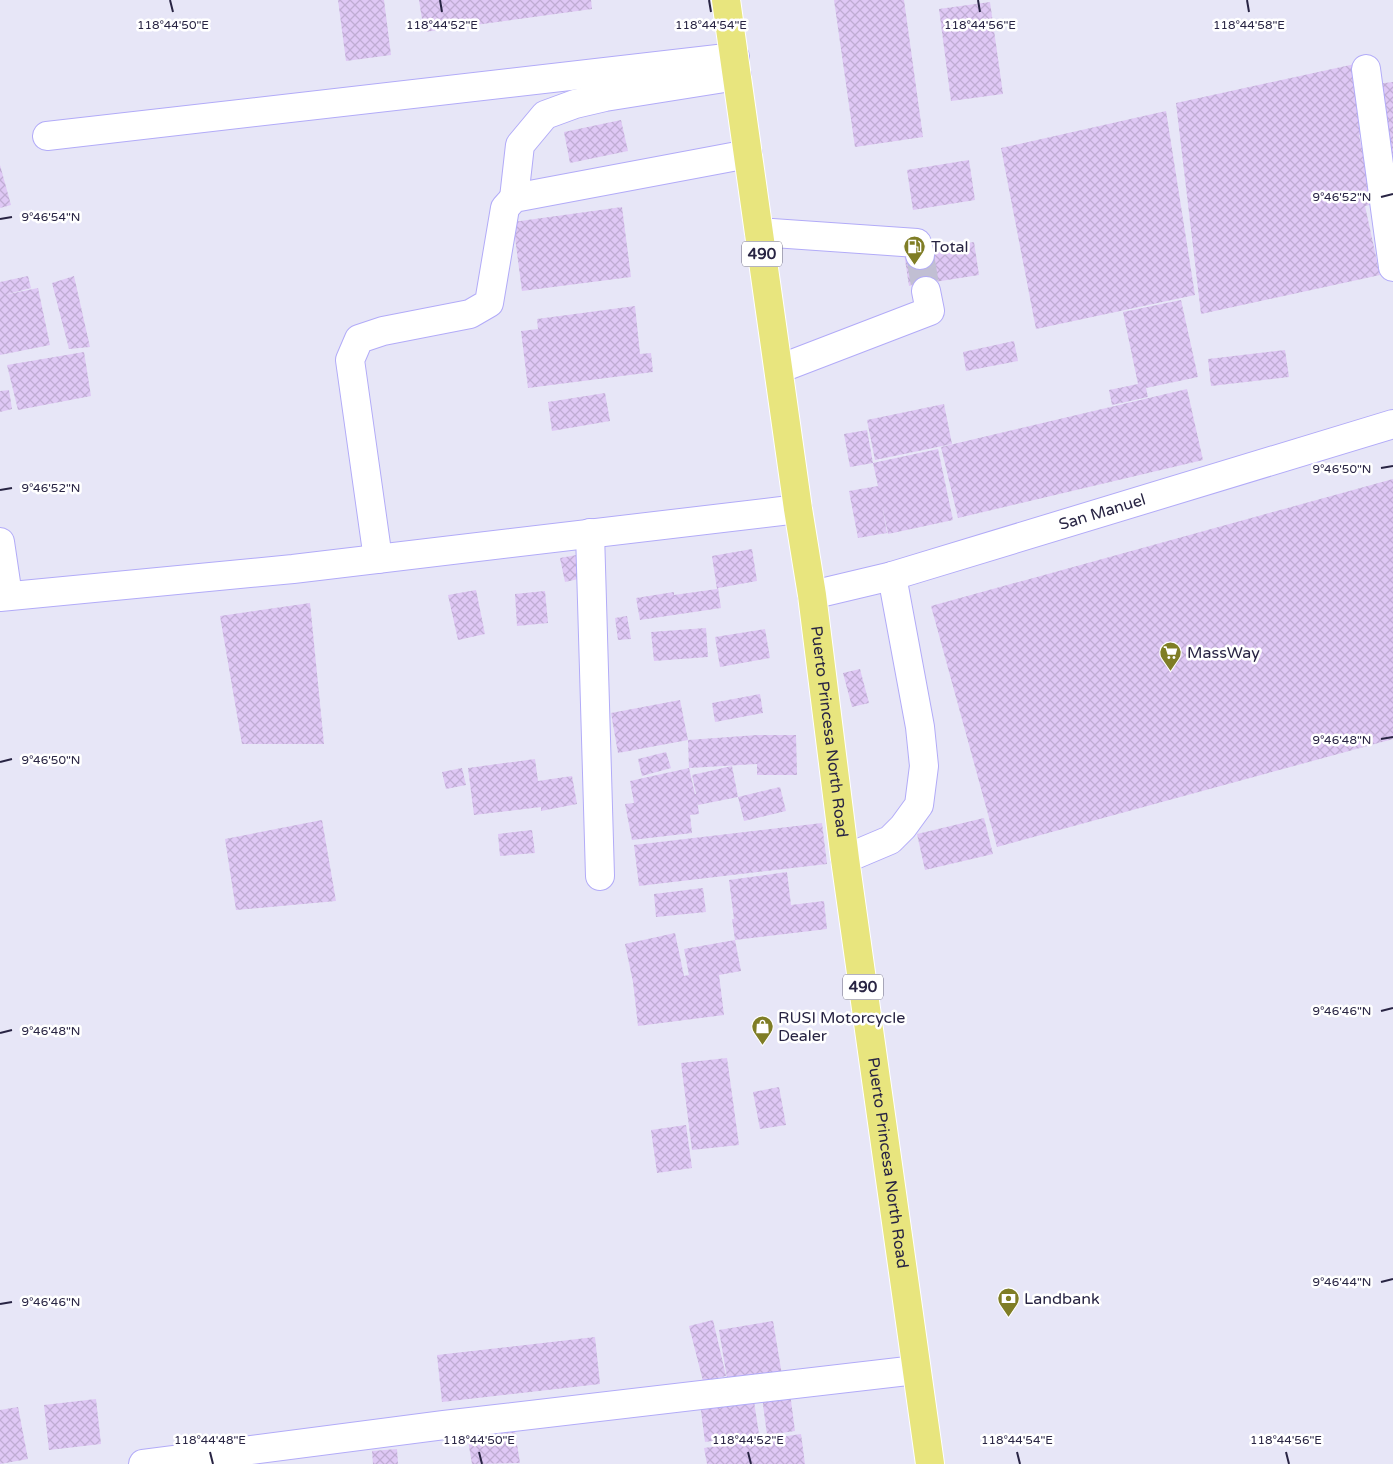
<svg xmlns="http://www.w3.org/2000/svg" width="1393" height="1464" font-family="'Varela Round',sans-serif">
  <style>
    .building { fill: url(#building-cross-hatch) }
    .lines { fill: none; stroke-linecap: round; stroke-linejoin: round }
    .minor-tunnel { stroke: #c1bfd3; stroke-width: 28; stroke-dasharray: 28 14; stroke-linecap: butt }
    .minor-casing { stroke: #b2abf8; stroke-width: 30 }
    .major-casing { stroke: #fff; stroke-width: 30 }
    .minor { stroke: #fff; stroke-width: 28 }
    .major { stroke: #e8e57e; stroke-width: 28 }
    .ticks { fill: none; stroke: #282443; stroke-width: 2 }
    .labels { text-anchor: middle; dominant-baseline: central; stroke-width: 5; stroke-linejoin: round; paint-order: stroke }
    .shield { fill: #fff; stroke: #68667b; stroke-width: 1 }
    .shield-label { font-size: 15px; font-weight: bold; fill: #282443 }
    .poi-label { font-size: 16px; fill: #282443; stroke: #fff; text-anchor: start }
    .street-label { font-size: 16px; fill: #282443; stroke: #fff }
    .ticks-label { font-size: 12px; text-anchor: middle; fill: #282443; stroke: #fff; stroke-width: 5; stroke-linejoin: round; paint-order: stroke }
  </style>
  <defs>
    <pattern id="building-cross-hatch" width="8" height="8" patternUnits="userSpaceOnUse" patternTransform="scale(1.25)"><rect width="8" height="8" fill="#dfc8f5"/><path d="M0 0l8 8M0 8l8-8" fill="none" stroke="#bfacd3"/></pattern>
  </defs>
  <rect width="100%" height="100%" fill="#e7e6f7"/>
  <path class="building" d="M 338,0 L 384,0 L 391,55 L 346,61 Z
    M 419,0 L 591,0 L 592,9 L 424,32 Z
    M 834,0 L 904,0 L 923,137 L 855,147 Z
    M 990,2 L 1003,94 L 951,101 L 939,9 Z
    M 1355,64 L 1370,132 L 1359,135 L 1374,204 L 1365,206 L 1380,275 L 1201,314 L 1176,103 Z
    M 1393,82 L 1393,227 L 1377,84 Z
    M 1166,111 L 1195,295 L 1036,329 L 1001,148 Z
    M 621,120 L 628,151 L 570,163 L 564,132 Z
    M 969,160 L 975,200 L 913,210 L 907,170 Z
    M 0,165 L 11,205 L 0,208 Z
    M 622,207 L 631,277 L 522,291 L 513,222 Z
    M 974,242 L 979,275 L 909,286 L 904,253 Z
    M 28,276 L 31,288 L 4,295 L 38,288 L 50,345 L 0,355 L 0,282 Z
    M 74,276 L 90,347 L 69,349 L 52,283 Z
    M 1181,300 L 1198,377 L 1146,388 L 1148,397 L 1112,405 L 1109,390 L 1138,384 L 1123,312 Z
    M 635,306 L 640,354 L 651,353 L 653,372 L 528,388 L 521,331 L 538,329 L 537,319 Z
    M 1014,341 L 1018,361 L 966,371 L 963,352 Z
    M 1285,350 L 1289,377 L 1211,386 L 1208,359 Z
    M 84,352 L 91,396 L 18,410 L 7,365 Z
    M 1187,389 L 1203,460 L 958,518 L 941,447 Z
    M 9,390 L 12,409 L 0,412 L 0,391 Z
    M 605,393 L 610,421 L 552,431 L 548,402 Z
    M 944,404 L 952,444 L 875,460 L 867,420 Z
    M 867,430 L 873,463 L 850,467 L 844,434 Z
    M 938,449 L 953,520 L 888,534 L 882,505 L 887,533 L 858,538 L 849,491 L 878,486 L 873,463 Z
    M 1393,479 L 1393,739 L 997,847 L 931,606 Z
    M 752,549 L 757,581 L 718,588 L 721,608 L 640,620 L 636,598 L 674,592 L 674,595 L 717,589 L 712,556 Z
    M 582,554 L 587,577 L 565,582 L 560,558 Z
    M 476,590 L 485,634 L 458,640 L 448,595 Z
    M 545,591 L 548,623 L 517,626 L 515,594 Z
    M 310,603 L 324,744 L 242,744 L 220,616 Z
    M 627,616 L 631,639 L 618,640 L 615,618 Z
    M 706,628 L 708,657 L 654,661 L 651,632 Z
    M 765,629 L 770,658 L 720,667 L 715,637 Z
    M 860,669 L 869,703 L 852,707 L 843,673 Z
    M 760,694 L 763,713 L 715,722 L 712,703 Z
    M 680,700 L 688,740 L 757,735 L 796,735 L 797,775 L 757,775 L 757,764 L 689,768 L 688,740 L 618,753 L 611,713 Z
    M 666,752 L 671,768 L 642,776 L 638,759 Z
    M 535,759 L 538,781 L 572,776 L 577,804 L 541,811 L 541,807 L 474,815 L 468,768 Z
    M 732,766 L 738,797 L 698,805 L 697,799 L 699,814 L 690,815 L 692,833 L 632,840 L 625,804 L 634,803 L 630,781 L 689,768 L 695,794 L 696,794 L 692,775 Z
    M 462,768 L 466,785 L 446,789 L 442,772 Z
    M 780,787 L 786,811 L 744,821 L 738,797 Z
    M 984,818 L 993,854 L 925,870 L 917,834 Z
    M 322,820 L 336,901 L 236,910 L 225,839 Z
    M 822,823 L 827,864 L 639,886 L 634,845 Z
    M 532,830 L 535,853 L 500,856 L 498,834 Z
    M 787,872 L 791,905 L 824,901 L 827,929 L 735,940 L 732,919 L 734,919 L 729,880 Z
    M 703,888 L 706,912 L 656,917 L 654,894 Z
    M 675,933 L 684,976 L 689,975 L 684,949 L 735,940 L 741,971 L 719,975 L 724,1015 L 638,1026 L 633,982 L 625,944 Z
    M 727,1058 L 739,1145 L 692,1150 L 681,1063 Z
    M 779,1087 L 786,1125 L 760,1129 L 753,1092 Z
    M 686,1125 L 692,1168 L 657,1173 L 651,1130 Z
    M 713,1320 L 726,1376 L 703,1381 L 689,1326 Z
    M 773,1321 L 782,1375 L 728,1384 L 719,1330 Z
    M 595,1337 L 600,1384 L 442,1402 L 437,1355 Z
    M 790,1393 L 795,1431 L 767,1435 L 762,1397 Z
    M 753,1395 L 759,1434 L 705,1442 L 700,1403 Z
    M 96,1399 L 101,1444 L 49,1450 L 44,1405 Z
    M 18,1407 L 28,1459 L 0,1464 L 0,1410 Z
    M 513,1419 L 520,1463 L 472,1464 L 466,1428 Z
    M 801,1434 L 805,1464 L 707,1464 L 704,1448 Z
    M 397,1449 L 398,1464 L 373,1464 L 372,1451 Z"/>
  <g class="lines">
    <path class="minor-tunnel" d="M 920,255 L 926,291"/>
    <defs>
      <g id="minor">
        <path d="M 1366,69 L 1393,267"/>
        <path d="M 47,136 L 735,57"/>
        <path d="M 514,198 L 520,145 L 545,115 L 575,104 L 605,97 L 737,76"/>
        <path d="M 759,232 L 917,243 L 920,255"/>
        <path d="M 779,369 L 930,311 L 926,291"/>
        <path d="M 590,533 L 600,876"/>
        <path d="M 0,542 L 8,596"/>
        <path d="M 378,559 L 350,360 L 359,339 L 383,331 L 470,314 L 489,303 L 505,208 L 514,198 L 748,154"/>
        <path id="s1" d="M 812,595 L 892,576 L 1393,424"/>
        <path d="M 0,597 L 293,569 L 798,509"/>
        <path d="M 845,859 L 890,840 L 903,827 L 919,805 L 924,766 L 920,727 L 892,576"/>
        <path d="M 143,1464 L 444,1425 L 916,1370"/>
      </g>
      <g id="major">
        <path id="s2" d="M 726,0 L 798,509 L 812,595 L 845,859 L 930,1464"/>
      </g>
    </defs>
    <use href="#minor" class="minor-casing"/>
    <use href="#major" class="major-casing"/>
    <use href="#minor" class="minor"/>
    <use href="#major" class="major"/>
  </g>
  <path class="ticks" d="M 170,0 L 173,12M 440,0 L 442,12M 709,0 L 711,12M 978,0 L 980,12M 1247,0 L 1249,12M 1381,197 L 1393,194M 0,219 L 12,217M 1381,468 L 1393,466M 0,490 L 12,488M 1381,739 L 1393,737M 0,762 L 12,759M 1381,1011 L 1393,1008M 0,1033 L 12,1030M 1381,1282 L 1393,1279M 0,1304 L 12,1302M 210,1452 L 213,1464M 479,1452 L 482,1464M 748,1452 L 751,1464M 1017,1452 L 1020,1464M 1286,1452 L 1289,1464"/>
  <defs>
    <symbol id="fuel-pin" viewBox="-11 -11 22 30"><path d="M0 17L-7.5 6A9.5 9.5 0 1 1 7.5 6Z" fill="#7f7d25" stroke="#fff"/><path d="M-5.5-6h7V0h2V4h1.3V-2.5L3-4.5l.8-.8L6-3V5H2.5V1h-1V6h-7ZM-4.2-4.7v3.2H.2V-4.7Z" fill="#fff"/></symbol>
    <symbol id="supermarket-pin" viewBox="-11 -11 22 30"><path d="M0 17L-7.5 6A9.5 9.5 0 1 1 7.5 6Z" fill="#7f7d25" stroke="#fff"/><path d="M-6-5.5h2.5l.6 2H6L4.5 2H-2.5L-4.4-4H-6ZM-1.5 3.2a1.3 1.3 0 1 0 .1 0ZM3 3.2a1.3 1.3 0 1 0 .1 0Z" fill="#fff"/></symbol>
    <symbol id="shop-pin" viewBox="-11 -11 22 30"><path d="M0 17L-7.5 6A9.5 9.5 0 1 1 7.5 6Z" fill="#7f7d25" stroke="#fff"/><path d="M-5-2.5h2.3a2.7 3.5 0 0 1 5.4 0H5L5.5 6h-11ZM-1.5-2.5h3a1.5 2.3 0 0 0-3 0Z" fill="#fff"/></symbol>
    <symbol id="bank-pin" viewBox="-11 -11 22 30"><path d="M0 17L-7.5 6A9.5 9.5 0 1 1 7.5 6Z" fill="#7f7d25" stroke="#fff"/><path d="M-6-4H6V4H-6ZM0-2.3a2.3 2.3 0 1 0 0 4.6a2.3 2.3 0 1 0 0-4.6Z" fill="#fff"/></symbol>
  </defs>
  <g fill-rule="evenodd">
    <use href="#fuel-pin" x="902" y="234" width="25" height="34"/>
    <use href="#supermarket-pin" x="1158" y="640" width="25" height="34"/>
    <use href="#shop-pin" x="750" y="1014" width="25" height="34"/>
    <use href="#bank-pin" x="996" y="1286" width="25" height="34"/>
  </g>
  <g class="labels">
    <g class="shield">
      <rect x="742" y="241.5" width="40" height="25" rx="4"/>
      <rect x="843" y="974.5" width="40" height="25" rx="4"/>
    </g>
    <g class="shield-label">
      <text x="762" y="254">490</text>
      <text x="863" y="987">490</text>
    </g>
    <g class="poi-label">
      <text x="931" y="247">Total</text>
      <text x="1187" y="653">MassWay</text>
      <text x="778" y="1018">RUSI Motorcycle<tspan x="778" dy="18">Dealer</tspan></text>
      <text x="1024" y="1299">Landbank</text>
    </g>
    <g class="street-label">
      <text stroke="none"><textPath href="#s1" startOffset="302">San Manuel</textPath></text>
      <text stroke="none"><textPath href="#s2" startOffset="739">Puerto Princesa North Road</textPath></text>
      <text stroke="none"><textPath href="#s2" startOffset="1174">Puerto Princesa North Road</textPath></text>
    </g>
  </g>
  <g class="ticks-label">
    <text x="173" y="29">118°44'50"E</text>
    <text x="442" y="29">118°44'52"E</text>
    <text x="711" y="29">118°44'54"E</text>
    <text x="980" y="29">118°44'56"E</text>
    <text x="1249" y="29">118°44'58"E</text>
    <text x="1342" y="201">9°46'52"N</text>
    <text x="51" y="221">9°46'54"N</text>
    <text x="1342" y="473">9°46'50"N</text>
    <text x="51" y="492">9°46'52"N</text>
    <text x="1342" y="744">9°46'48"N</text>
    <text x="51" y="764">9°46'50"N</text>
    <text x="1342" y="1015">9°46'46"N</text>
    <text x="51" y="1035">9°46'48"N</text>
    <text x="1342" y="1286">9°46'44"N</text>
    <text x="51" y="1306">9°46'46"N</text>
    <text x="210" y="1444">118°44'48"E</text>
    <text x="479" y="1444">118°44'50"E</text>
    <text x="748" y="1444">118°44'52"E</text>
    <text x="1017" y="1444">118°44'54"E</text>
    <text x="1286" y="1444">118°44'56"E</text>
  </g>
</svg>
